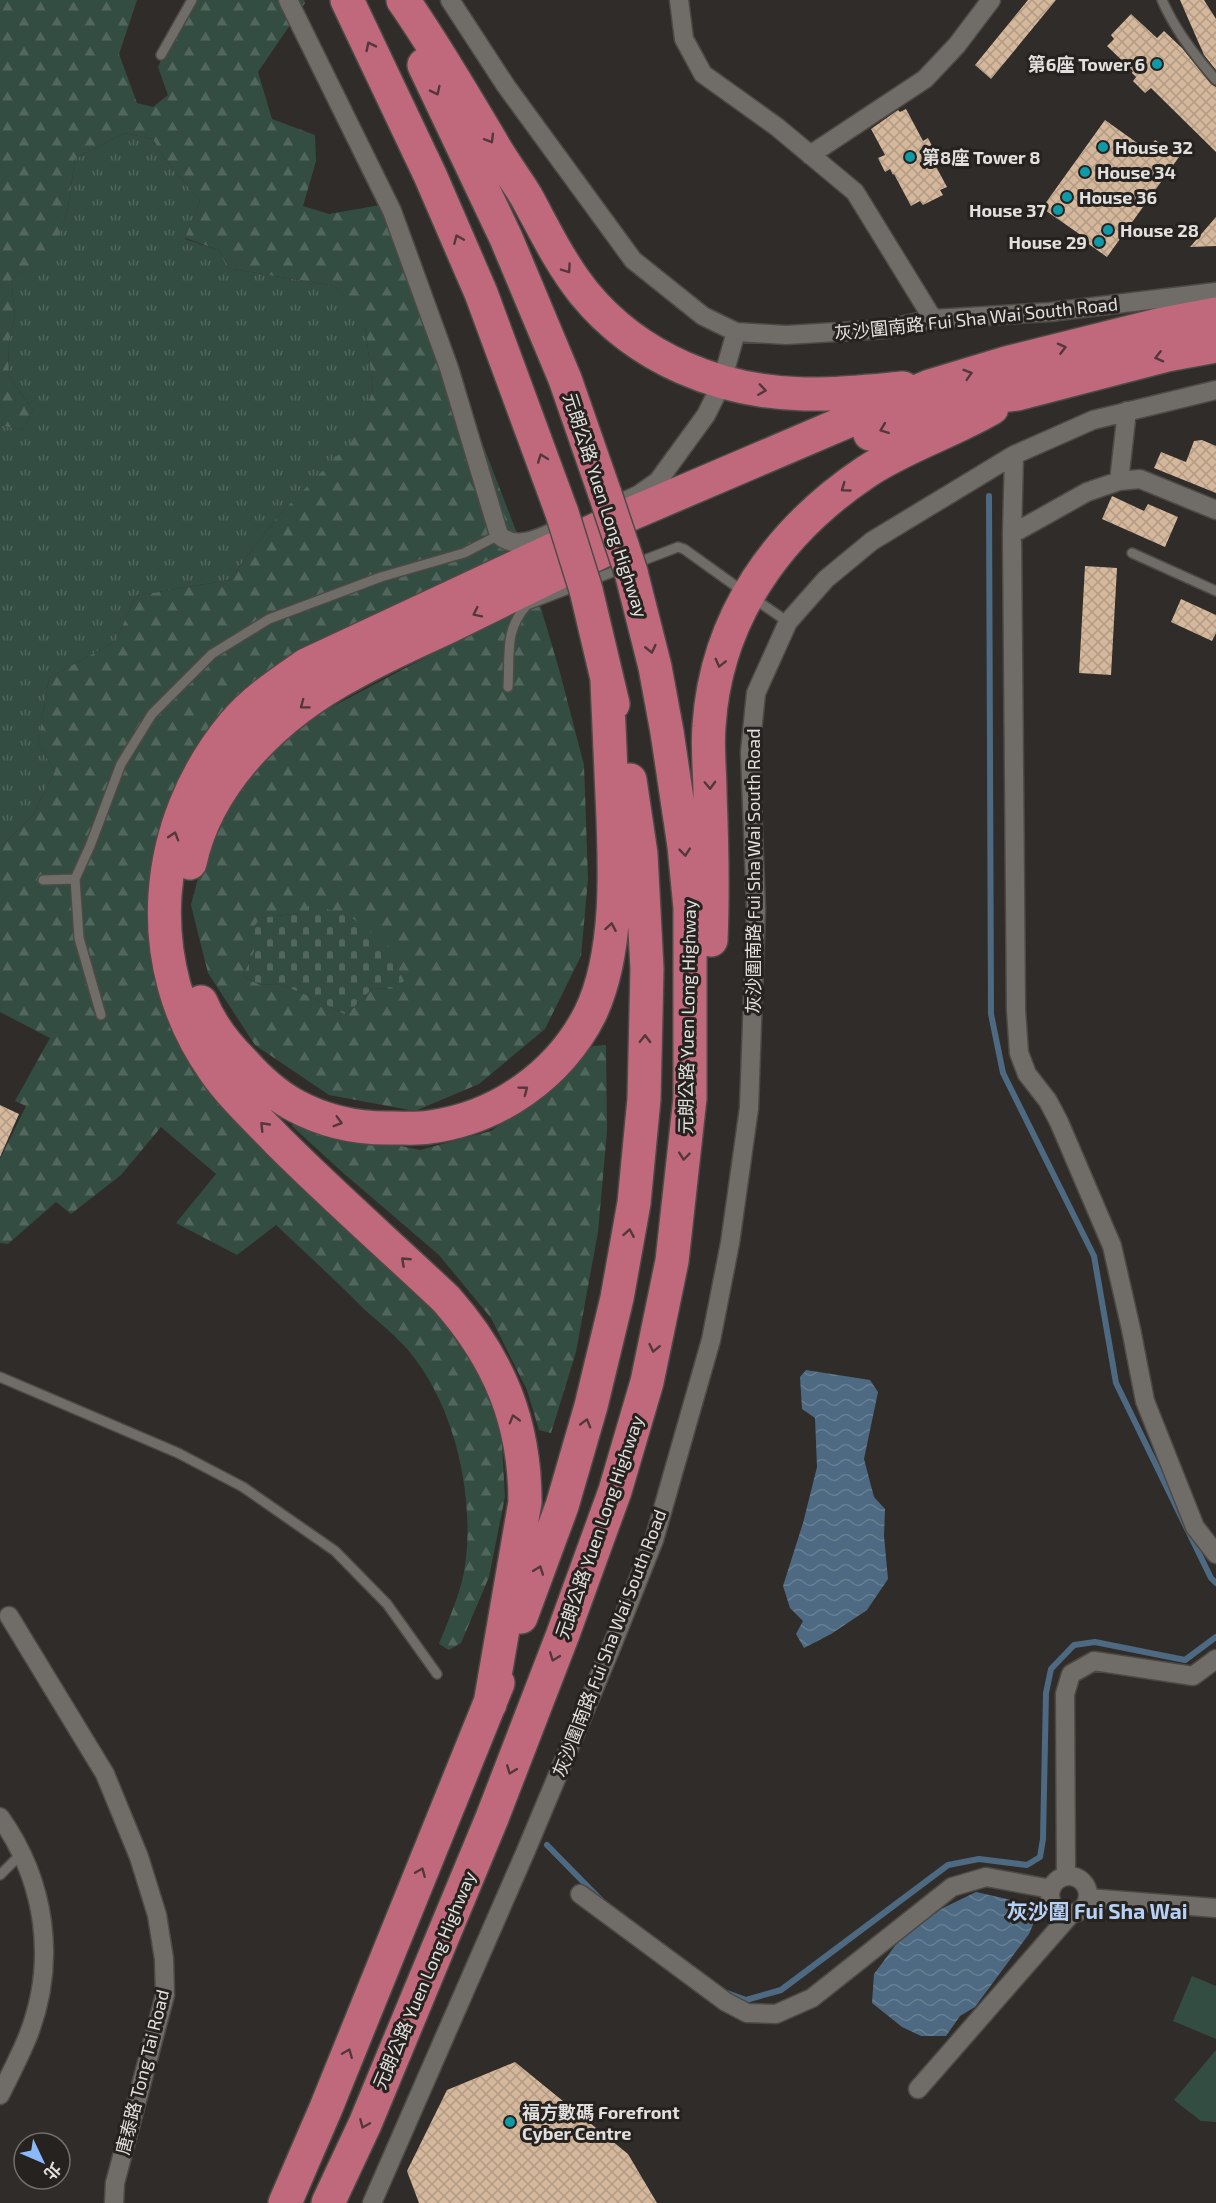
<svg xmlns="http://www.w3.org/2000/svg" width="1216" height="2203" font-family="'Exo 2','Noto Sans TC',sans-serif">
  <style>
    .grass { fill: url(#grass-tufts) }
    .forest { fill: url(#forest-firs); fill-rule: evenodd }
    .cemetery { fill: url(#cemetery-stones) }
    .park { fill: #344d42 }
    .water { fill: url(#water-waves) }
    .lines { fill: none; stroke-linecap: round; stroke-linejoin: round }
    .stream { stroke: #4d6a82; stroke-width: 6 }
    .building { fill: url(#building-cross-hatch) }
    .lane-casing { stroke: #4d4a46; stroke-width: 12 }
    .street-casing { stroke: #4d4a46; stroke-width: 21 }
    .highway-casing { stroke: #4d4a46; stroke-width: 36 }
    .lane { stroke: #706c68; stroke-width: 9 }
    .street { stroke: #706c68; stroke-width: 18 }
    .highway { stroke: #c1697c; stroke-width: 33 }
    .highway-bridge-casing { stroke: #4d4a46; stroke-width: 36; stroke-linecap: butt }
    .highway-bridge { stroke: #c1697c; stroke-width: 33 }
    .oneway { stroke: #54373b }
    .culture-dot { fill: #0f9aa8; stroke: #26221f; stroke-width: 2 }
    .labels { text-anchor: middle; dominant-baseline: central; stroke-width: 6; stroke-linejoin: round; paint-order: stroke }
    .poi-label { font-size: 18px; font-weight: bold; fill: #e2e0de; stroke: #26221f; text-anchor: start }
    .street-label { font-size: 18px; fill: #e2e0de; stroke: #26221f }
    .quarter-label { font-size: 21px; font-weight: bold; fill: #b6d0f6; stroke: #26221f }
  </style>
  <defs>
    <pattern id="grass-tufts" width="24" height="20" patternUnits="userSpaceOnUse" patternTransform="scale(1.5)"><rect width="24" height="20" fill="#344d42"/><path d="M3 7l-1-3M5 7V3M7 7l1-3M15 17l-1-3M17 17v-4M19 17l1-3" fill="none" stroke="#51665d"/></pattern>
    <pattern id="forest-firs" width="22" height="20" patternUnits="userSpaceOnUse" patternTransform="scale(1.5)"><rect width="22" height="20" fill="#344d42"/><path d="M5 1l3.5 6h-7zM16 11l3.5 6h-7z" fill="#51665d"/></pattern>
    <pattern id="cemetery-stones" width="16" height="16" patternUnits="userSpaceOnUse" patternTransform="scale(1.5)"><rect width="16" height="16" fill="#344d42"/><path d="M2 7V4a2 2 0 0 1 4 0v3zM10 15v-3a2 2 0 0 1 4 0v3z" fill="#51665d"/></pattern>
    <pattern id="water-waves" width="16" height="10" patternUnits="userSpaceOnUse" patternTransform="scale(1.5)"><rect width="16" height="10" fill="#4d6a82"/><path d="M0 5q4-4 8 0t8 0" fill="none" stroke="#667f93"/></pattern>
    <pattern id="building-cross-hatch" width="8" height="8" patternUnits="userSpaceOnUse" patternTransform="scale(1.5)"><rect width="8" height="8" fill="#d5b89b"/><path d="M0 0l8 8M0 8l8-8" fill="none" stroke="#b19b85"/></pattern>
  </defs>
  <rect width="100%" height="100%" fill="#302c29"/>
  <path class="grass" d="M 124,133 L 153,139 L 165,159 L 200,201 L 185,239 L 219,250 L 227,268 L 335,286 L 365,325 L 373,390 L 353,441 L 278,516 L 229,580 L 135,596 L 116,641 L 49,678 L 38,744 L 55,771 L 33,815 L 0,848 L 0,425 L 22,430 L 33,410 L 9,377 L 8,346 L 15,316 L 11,279 L 56,247 L 68,208 L 75,159 Z"/>
  <path class="forest" d="M 0,0 L 137,0 L 119,54 L 137,103 L 153,107 L 168,95 L 158,67 L 189,0 L 304,0 L 305,3 L 258,72 L 272,119 L 315,135 L 316,161 L 303,206 L 329,214 L 386,204 L 436,323 L 525,554 L 364,626 L 154,870 L 191,1026 L 466,1341 L 500,1412 L 505,1497 L 489,1577 L 461,1643 L 449,1650 L 439,1644 C 449,1618 461,1593 465,1566 C 475,1496 455,1405 408,1350 C 396,1336 380,1323 365,1310 C 336,1281 306,1253 276,1225 L 237,1255 L 176,1223 L 216,1174 L 161,1127 L 121,1175 L 71,1214 L 56,1202 L 8,1244 L 0,1243 L 0,1159 L 26,1106 L 15,1101 L 50,1038 L 0,1012 L 0,848 L 33,815 L 55,771 L 38,744 L 49,678 L 116,641 L 135,596 L 229,580 L 278,516 L 352,441 L 373,390 L 365,326 L 335,286 L 227,268 L 219,250 L 185,238 L 200,201 L 165,159 L 153,139 L 124,133 L 75,159 L 68,208 L 56,248 L 11,279 L 15,316 L 8,346 L 9,377 L 33,410 L 22,430 L 0,425 Z
    M 538,598 L 559,669 L 584,765 L 588,879 L 581,956 L 545,1029 L 479,1084 L 415,1111 L 329,1095 L 255,1045 L 208,973 L 191,905 L 209,835 L 247,769 L 311,718 ZM 300,913 L 394,989 L 373,988 L 346,1015 L 307,995 L 278,984 L 260,985 L 243,976 L 254,952 L 260,918 Z
    M 606,1045 L 607,1131 L 598,1232 L 576,1352 L 551,1433 L 539,1430 L 527,1390 L 491,1318 L 439,1255 L 341,1171 L 292,1126 L 297,1117 L 350,1135 L 420,1150 L 491,1131 L 541,1094 L 593,1046 Z"/>
  <path class="cemetery" d="M 311,904 L 351,917 L 389,947 L 404,981 L 394,989 L 373,988 L 346,1015 L 307,995 L 278,984 L 260,985 L 243,976 L 254,952 L 252,930 L 260,918 L 300,913 Z"/>
  <path class="park" d="M 1192,1976 L 1216,1986 L 1216,2039 L 1173,2021 Z
    M 1216,2050 L 1216,2122 L 1201,2121 L 1174,2100 Z"/>
  <path class="water" d="M 806,1370 L 870,1380 L 878,1392 L 864,1459 L 874,1497 L 885,1509 L 884,1536 L 888,1579 L 867,1610 L 831,1634 L 804,1648 L 796,1634 L 803,1621 L 790,1608 L 783,1586 L 803,1523 L 817,1467 L 815,1418 L 802,1409 L 800,1377 Z
    M 976,1892 L 1025,1903 L 1037,1915 L 1029,1934 L 975,2007 L 960,2016 L 946,2036 L 921,2036 L 902,2027 L 872,2003 L 874,1974 L 900,1939 L 943,1908 Z"/>
  <g class="lines">
    <path class="stream" d="M 989,496 L 991,1014 L 1003,1073 L 1094,1256 L 1116,1383 L 1211,1578 L 1216,1583
      M 547,1845 L 601,1900
      M 727,1993 L 746,2000 L 781,1990 L 948,1865 L 979,1859 L 1027,1865 L 1040,1857 L 1043,1839 L 1046,1693 L 1051,1669 L 1074,1645 L 1095,1642 L 1185,1660 L 1216,1637"/>
  </g>
  <path class="building" d="M 1028,0 L 1056,0 L 991,79 L 975,65 Z
    M 1180,0 L 1204,0 L 1216,19 L 1216,70 L 1204,55 Z
    M 1131,14 L 1157,38 L 1164,31 L 1182,48 L 1211,84 L 1216,87 L 1216,152 L 1151,88 L 1145,93 L 1133,81 L 1136,77 L 1132,73 L 1133,71 L 1107,46 L 1114,39 L 1111,35 Z
    M 906,109 L 923,141 L 928,138 L 938,158 L 933,161 L 947,187 L 940,190 L 943,195 L 923,205 L 920,201 L 911,206 L 894,174 L 893,175 L 890,169 L 885,172 L 878,158 L 885,155 L 871,129 L 898,110 L 900,112 Z
    M 1105,120 L 1147,150 L 1155,140 L 1179,157 L 1107,257 L 1083,240 L 1085,238 L 1042,208 Z
    M 1216,217 L 1216,246 L 1190,247 Z
    M 1202,440 L 1216,446 L 1216,493 L 1154,468 L 1161,452 L 1186,462 L 1194,441 Z
    M 1112,496 L 1144,511 L 1148,504 L 1178,517 L 1165,547 L 1102,519 Z
    M 1085,566 L 1117,568 L 1111,675 L 1079,673 Z
    M 1181,599 L 1216,615 L 1216,633 L 1212,641 L 1171,622 Z
    M 0,1105 L 19,1114 L 0,1157 Z
    M 515,2062 L 628,2154 L 657,2203 L 419,2203 L 407,2171 L 447,2090 Z"/>
  <g class="lines">
    <defs>
      <path id="lane" d="M 1162,0 C 1175,30 1194,55 1216,80
        M 161,55 L 192,0
        M 1132,553 L 1216,591
        M 756,600 L 788,622
        M 508,687 C 510,655 504,630 527,605 L 678,547 L 684,549 L 737,587
        M 75,879 L 79,938 L 101,1015
        M 43,880 L 75,879 L 90,846 L 121,764 L 152,714 L 212,654 L 269,619 L 381,577 L 464,553 L 499,535
        M 0,1377 L 178,1453 L 243,1487 L 335,1551 L 387,1604 L 437,1674
        M 0,1875 L 22,1853"/>
      <path id="street" d="M 288,0 L 392,211 L 449,368 L 499,535 C 518,553 547,534 566,526
        M 450,0 L 506,86 L 633,260 L 703,316 L 736,332 L 786,335 L 886,329 L 933,319 L 1050,312 L 1216,292
        M 679,0 L 684,39 L 703,74 L 777,127 L 855,192 L 933,319
        M 810,155 L 925,79 L 957,45 L 991,0
        M 724,374 L 736,332
        M 1014,455 L 1012,534 L 1016,1010 L 1019,1053 L 1027,1074 L 1048,1101 L 1059,1122 L 1112,1246 L 1131,1329 L 1145,1401 L 1195,1527 L 1216,1554
        M 1119,481 L 1127,411
        M 627,500 L 638,495 L 658,481 L 706,415 L 715,397
        M 1012,534 L 1087,492 L 1119,481 L 1140,479 L 1216,510
        M 9,1616 L 105,1774 L 139,1857 L 157,1915 L 164,1959 L 165,1995 L 115,2183 L 114,2203
        M 0,1817 C 46,1882 57,1962 28,2036 C 20,2056 10,2075 0,2095
        M 1066,1876 L 1065,1694 L 1071,1674 L 1094,1661 L 1193,1676 L 1216,1659
        M1050 1895a19 19 0 1 1 38 0a19 19 0 1 1-38 0Z
        M 580,1894 L 726,2002 L 747,2013 L 776,2014 L 812,1998 L 952,1887 L 986,1877 L 1051,1889
        M 1088,1898 L 1216,1908
        M 918,2089 L 1071,1914
        M 372,2203 L 525,1853 L 611,1648 L 654,1540 L 711,1340 L 730,1243 L 749,1108 L 756,909 L 750,752 L 756,693 L 788,622 L 826,579 L 872,541 L 1014,455 L 1093,420 L 1216,390"/>
      <path id="highway" d="M 347,0 L 430,175 L 481,293 L 562,513
        M 403,0 C 435,46 463,94 492,143 C 502,161 515,178 526,196 C 544,229 560,263 584,293 C 638,359 720,392 804,394 C 836,395 871,391 903,388
        M 424,65 L 506,238 L 565,379 L 605,494
        M 870,434 L 959,401 L 1017,394 L 1167,355 L 1216,346
        M 586,590 L 613,704
        M 190,863 C 208,779 280,712 354,673 C 384,656 416,642 448,627 C 499,602 551,576 603,551
        M 711,940 C 713,891 712,842 710,794 C 710,771 707,748 709,726 C 716,617 778,531 866,472 C 905,446 951,432 992,408
        M 201,1002 C 210,1024 225,1044 242,1061 C 257,1078 274,1094 294,1105 C 325,1122 359,1129 394,1128 C 406,1128 418,1129 430,1127 C 498,1118 559,1075 590,1014 C 620,952 615,862 612,795 C 610,757 609,719 607,681
        M 521,1617 L 562,1506 L 591,1406 L 617,1298 L 634,1203 L 644,1099 L 647,969 L 641,854 L 630,780
        M 490,1704 L 525,1502 C 525,1422 499,1359 446,1299 C 390,1246 332,1195 278,1141 C 256,1118 232,1096 214,1070 C 139,964 152,823 233,725 C 253,701 280,683 306,665 L 612,522 L 930,386 L 1006,363 L 1158,325 L 1216,314
        M 285,2203 L 326,2108 L 498,1683
        M 328,2203 L 365,2124 L 492,1818 L 563,1634 L 615,1491 L 647,1382 L 672,1261 L 690,1098 L 690,908 L 684,846 L 667,732 L 655,667 L 631,572"/>
    </defs>
    <use href="#lane" class="lane-casing"/>
    <use href="#street" class="street-casing"/>
    <use href="#highway" class="highway-casing"/>
    <use href="#lane" class="lane"/>
    <use href="#street" class="street"/>
    <use href="#highway" class="highway"/>
    <defs>
      <path id="highway-bridge" d="M 605,494 L 631,572
        M 562,513 L 586,590"/>
    </defs>
    <use href="#highway-bridge" class="highway-bridge-casing"/>
    <use href="#highway-bridge" class="highway-bridge"/>
  </g>
  <defs><path id="oneway-chevron" d="M-2-3.5L2.5 0L-2 3.5" fill="none" stroke-width="1.6" stroke-linecap="round" stroke-linejoin="round" transform="scale(1.5)"/></defs>
  <g class="oneway">
    <use href="#oneway-chevron" transform="translate(370 46) rotate(-116)"/>
    <use href="#oneway-chevron" transform="translate(436 91) rotate(64)"/>
    <use href="#oneway-chevron" transform="translate(490 139) rotate(59)"/>
    <use href="#oneway-chevron" transform="translate(458 239) rotate(-113)"/>
    <use href="#oneway-chevron" transform="translate(567 269) rotate(55)"/>
    <use href="#oneway-chevron" transform="translate(1062 348) rotate(-14)"/>
    <use href="#oneway-chevron" transform="translate(1159 357) rotate(166)"/>
    <use href="#oneway-chevron" transform="translate(968 374) rotate(-17)"/>
    <use href="#oneway-chevron" transform="translate(762 390) rotate(8)"/>
    <use href="#oneway-chevron" transform="translate(884 429) rotate(159)"/>
    <use href="#oneway-chevron" transform="translate(542 458) rotate(-110)"/>
    <use href="#oneway-chevron" transform="translate(845 488) rotate(144)"/>
    <use href="#oneway-chevron" transform="translate(477 613) rotate(154)"/>
    <use href="#oneway-chevron" transform="translate(651 649) rotate(77)"/>
    <use href="#oneway-chevron" transform="translate(720 663) rotate(104)"/>
    <use href="#oneway-chevron" transform="translate(304 705) rotate(143)"/>
    <use href="#oneway-chevron" transform="translate(710 785) rotate(88)"/>
    <use href="#oneway-chevron" transform="translate(174 836) rotate(-73)"/>
    <use href="#oneway-chevron" transform="translate(685 852) rotate(84)"/>
    <use href="#oneway-chevron" transform="translate(611 927) rotate(-80)"/>
    <use href="#oneway-chevron" transform="translate(645 1039) rotate(-89)"/>
    <use href="#oneway-chevron" transform="translate(524 1090) rotate(-37)"/>
    <use href="#oneway-chevron" transform="translate(338 1122) rotate(16)"/>
    <use href="#oneway-chevron" transform="translate(264 1126) rotate(-134)"/>
    <use href="#oneway-chevron" transform="translate(684 1156) rotate(96)"/>
    <use href="#oneway-chevron" transform="translate(629 1233) rotate(-80)"/>
    <use href="#oneway-chevron" transform="translate(405 1261) rotate(-137)"/>
    <use href="#oneway-chevron" transform="translate(654 1348) rotate(102)"/>
    <use href="#oneway-chevron" transform="translate(514 1419) rotate(-106)"/>
    <use href="#oneway-chevron" transform="translate(586 1423) rotate(-74)"/>
    <use href="#oneway-chevron" transform="translate(539 1570) rotate(-70)"/>
    <use href="#oneway-chevron" transform="translate(554 1657) rotate(111)"/>
    <use href="#oneway-chevron" transform="translate(511 1770) rotate(111)"/>
    <use href="#oneway-chevron" transform="translate(421 1872) rotate(-68)"/>
    <use href="#oneway-chevron" transform="translate(348 2053) rotate(-68)"/>
    <use href="#oneway-chevron" transform="translate(364 2124) rotate(113)"/>
  </g>
  <g class="culture-dot">
    <circle cx="1157" cy="64" r="6"/>
    <circle cx="1103" cy="147" r="6"/>
    <circle cx="910" cy="157" r="6"/>
    <circle cx="1085" cy="172" r="6"/>
    <circle cx="1067" cy="197" r="6"/>
    <circle cx="1058" cy="210" r="6"/>
    <circle cx="1108" cy="230" r="6"/>
    <circle cx="1099" cy="242" r="6"/>
    <circle cx="510" cy="2122" r="6"/>
  </g>
  <g class="labels">
    <g class="poi-label">
      <text x="1145" y="64" text-anchor="end">第6座 Tower 6</text>
      <text x="1115" y="147">House 32</text>
      <text x="922" y="157">第8座 Tower 8</text>
      <text x="1097" y="172">House 34</text>
      <text x="1079" y="197">House 36</text>
      <text x="1046" y="210" text-anchor="end">House 37</text>
      <text x="1120" y="230">House 28</text>
      <text x="1087" y="242" text-anchor="end">House 29</text>
      <text x="522" y="2112">福方數碼 Forefront<tspan x="522" dy="21">Cyber Centre</tspan></text>
    </g>
    <g class="street-label">
      <text transform="translate(976 318) rotate(-6)">灰沙圍南路 Fui Sha Wai South Road</text>
      <text transform="translate(606 505) rotate(72)">元朗公路 Yuen Long Highway</text>
      <text transform="translate(753 871) rotate(-90)">灰沙圍南路 Fui Sha Wai South Road</text>
      <text transform="translate(687 1017) rotate(-89)">元朗公路 Yuen Long Highway</text>
      <text transform="translate(599 1527) rotate(-71)">元朗公路 Yuen Long Highway</text>
      <text transform="translate(609 1643) rotate(-69)">灰沙圍南路 Fui Sha Wai South Road</text>
      <text transform="translate(424 1980) rotate(-67)">元朗公路 Yuen Long Highway</text>
      <text transform="translate(142 2072) rotate(-76)">唐泰路 Tong Tai Road</text>
    </g>
    <g class="quarter-label">
      <text x="1097" y="1910">灰沙圍 Fui Sha Wai</text>
    </g>
  </g>
  <g transform="translate(42 2161) rotate(134)"><circle r="28" fill="#26221f" stroke="#716e6b" stroke-width="1.5"/>
  <path d="M0-4.5L10 22L0 15L-10 22Z" fill="#8cb9fc"/>
  <text y="-9" font-size="16" font-weight="bold" text-anchor="middle" fill="#e2e0de">北</text>
  </g>
</svg>
